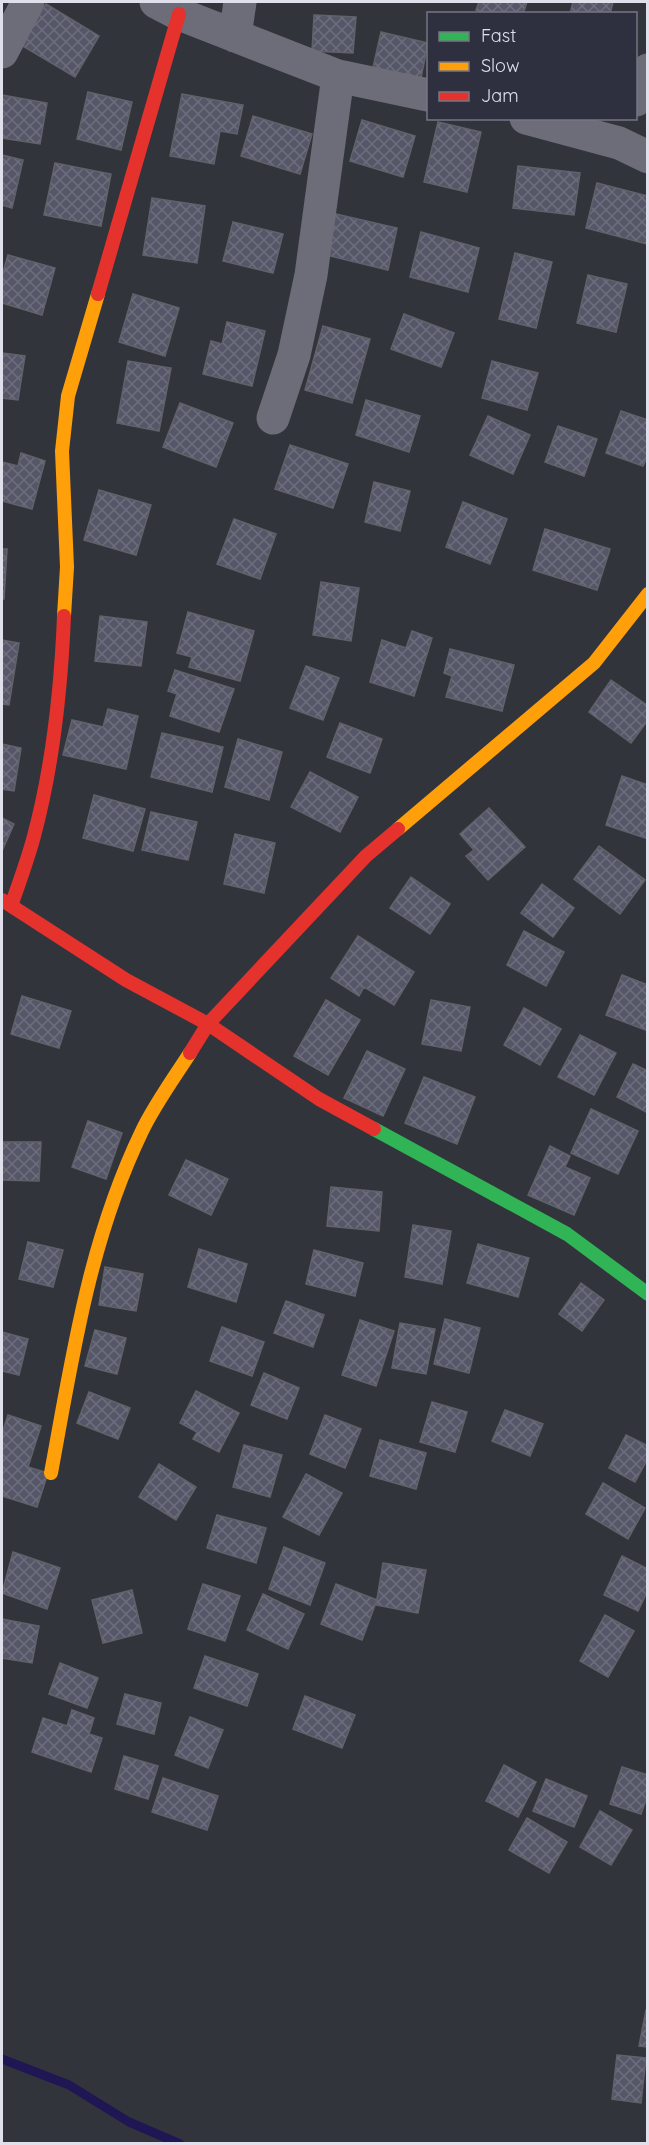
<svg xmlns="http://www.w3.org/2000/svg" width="649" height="2145" font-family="Quicksand,sans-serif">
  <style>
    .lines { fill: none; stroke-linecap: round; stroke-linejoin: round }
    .stream { stroke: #1e1753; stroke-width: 9 }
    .building { fill: url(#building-cross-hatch); stroke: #616269; stroke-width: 1.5 }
    .street { stroke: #6c6d78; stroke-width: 33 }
    .fast { stroke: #30b455; stroke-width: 14 }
    .slow { stroke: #ff9f0a; stroke-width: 14 }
    .jam { stroke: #e5322d; stroke-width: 14 }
  </style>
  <defs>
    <pattern id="building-cross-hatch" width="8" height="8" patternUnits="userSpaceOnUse" patternTransform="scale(1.5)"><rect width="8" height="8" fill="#555667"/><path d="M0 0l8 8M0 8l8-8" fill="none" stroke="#6d6e7d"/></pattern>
  </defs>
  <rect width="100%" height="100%" fill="#32343c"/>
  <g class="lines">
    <path class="stream" d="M 2,2059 L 69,2085 L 129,2122 L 180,2144"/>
  </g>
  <path class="building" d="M 479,2 L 527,2 L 523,14 L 486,14 L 476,10 Z
    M 573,2 L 613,2 L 610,14 L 570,14 Z
    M 46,4 L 99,36 L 75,77 L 21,45 Z
    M 314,15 L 356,17 L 353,53 L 312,51 Z
    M 381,32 L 428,43 L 420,83 L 372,72 Z
    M 88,92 L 132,102 L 121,150 L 77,139 Z
    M 182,94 L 243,105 L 237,134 L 220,131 L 214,164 L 170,156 Z
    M 2,95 L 47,103 L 40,144 L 2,138 Z
    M 253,116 L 312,134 L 300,174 L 241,156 Z
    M 362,120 L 415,136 L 403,177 L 350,161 Z
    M 438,122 L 481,132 L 467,192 L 424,182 Z
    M 2,155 L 23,160 L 12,208 L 2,205 Z
    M 55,163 L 111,174 L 101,226 L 44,215 Z
    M 518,166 L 580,173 L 574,215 L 513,208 Z
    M 597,183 L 648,196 L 647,244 L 586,228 Z
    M 152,198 L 205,206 L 197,263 L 143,255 Z
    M 336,214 L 397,228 L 388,270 L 326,255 Z
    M 233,222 L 283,234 L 273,273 L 223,261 Z
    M 421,232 L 479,248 L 468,292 L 410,277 Z
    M 515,253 L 552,262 L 536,328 L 499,319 Z
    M 8,255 L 55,268 L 42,315 L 2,303 L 2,276 Z
    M 588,275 L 627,284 L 616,332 L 577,323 Z
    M 133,294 L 179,308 L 165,356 L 119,342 Z
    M 404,314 L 454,333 L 441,367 L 391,349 Z
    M 227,322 L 265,331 L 252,386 L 203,374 L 211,341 L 222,344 Z
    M 323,326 L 370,339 L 352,403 L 305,390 Z
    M 2,353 L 25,356 L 18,400 L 2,398 Z
    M 128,361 L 171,368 L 159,431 L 117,423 Z
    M 492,361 L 538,373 L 527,410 L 482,398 Z
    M 366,400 L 420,416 L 409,452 L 356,435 Z
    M 180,403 L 233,423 L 216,467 L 163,447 Z
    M 621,411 L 648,420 L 648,455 L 643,466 L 606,453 Z
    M 488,416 L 530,435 L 513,474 L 470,455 Z
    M 558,426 L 597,439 L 584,476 L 545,462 Z
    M 290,445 L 348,464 L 333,508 L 275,489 Z
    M 21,453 L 45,461 L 32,509 L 2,501 L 2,462 L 18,466 Z
    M 374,482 L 410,491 L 400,531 L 365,522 Z
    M 99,490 L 151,505 L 136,555 L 84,540 Z
    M 463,502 L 507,519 L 490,564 L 446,547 Z
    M 234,519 L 276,534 L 260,579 L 217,564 Z
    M 545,529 L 610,549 L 597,590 L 533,570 Z
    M 2,549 L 7,549 L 4,599 L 2,599 Z
    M 321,582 L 359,588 L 351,641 L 313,635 Z
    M 188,612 L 254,631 L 240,681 L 189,667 L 192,657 L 177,653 Z
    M 100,616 L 147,622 L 141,666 L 95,661 Z
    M 412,631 L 432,638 L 414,696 L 370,682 L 382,640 L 406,648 Z
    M 2,640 L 19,643 L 9,705 L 2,704 Z
    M 450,649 L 514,665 L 502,711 L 446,697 L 452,676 L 444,673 Z
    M 306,666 L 339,678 L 323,720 L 290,708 Z
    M 175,670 L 234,689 L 219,732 L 170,716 L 177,694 L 168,691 Z
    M 611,680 L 648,706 L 648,720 L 631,743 L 589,712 Z
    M 108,709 L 138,716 L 126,769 L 63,755 L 72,720 L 103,727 Z
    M 340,723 L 382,739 L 370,773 L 327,757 Z
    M 162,733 L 223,747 L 212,792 L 151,777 Z
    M 238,739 L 282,752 L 269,800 L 225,787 Z
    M 2,744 L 21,748 L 14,791 L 2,789 Z
    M 310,772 L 358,797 L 340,832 L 291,807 Z
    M 622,776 L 648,785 L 648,839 L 606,825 Z
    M 94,795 L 145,809 L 133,851 L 83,838 Z
    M 489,808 L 525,847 L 488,880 L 466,856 L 474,850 L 460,834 Z
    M 151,812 L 197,822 L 188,860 L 142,850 Z
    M 2,818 L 14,824 L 2,851 Z
    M 235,834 L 275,843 L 264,893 L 224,884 Z
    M 599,846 L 645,880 L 620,914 L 574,879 Z
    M 411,877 L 450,904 L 430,934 L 390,908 Z
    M 542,884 L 574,908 L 553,937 L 521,913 Z
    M 524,931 L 564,952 L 546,986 L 507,965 Z
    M 358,936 L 414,972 L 394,1005 L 364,987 L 359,996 L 331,978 Z
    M 622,975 L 648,985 L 648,1031 L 606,1015 Z
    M 22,996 L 71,1011 L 59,1048 L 11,1034 Z
    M 326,1000 L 360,1020 L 328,1075 L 294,1056 Z
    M 431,1000 L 470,1007 L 461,1051 L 422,1044 Z
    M 524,1008 L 561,1029 L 540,1065 L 504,1045 Z
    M 580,1035 L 616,1053 L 594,1095 L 558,1077 Z
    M 367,1051 L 405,1069 L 383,1116 L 344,1098 Z
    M 633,1064 L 648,1071 L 648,1113 L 617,1097 Z
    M 424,1077 L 475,1097 L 457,1144 L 405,1123 Z
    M 591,1109 L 638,1131 L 618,1174 L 571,1153 Z
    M 88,1121 L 122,1133 L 106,1179 L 72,1167 Z
    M 2,1142 L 41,1142 L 39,1181 L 2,1180 Z
    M 550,1146 L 570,1156 L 565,1167 L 590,1178 L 574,1215 L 528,1195 Z
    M 186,1160 L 228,1179 L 211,1215 L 169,1195 Z
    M 331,1187 L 382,1192 L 379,1231 L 327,1226 Z
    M 413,1225 L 451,1231 L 442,1284 L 405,1277 Z
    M 28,1242 L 63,1250 L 53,1287 L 19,1279 Z
    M 478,1244 L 529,1258 L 518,1297 L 467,1283 Z
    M 199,1249 L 247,1264 L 236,1302 L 188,1287 Z
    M 314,1250 L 363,1263 L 355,1296 L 306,1284 Z
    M 105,1267 L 143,1274 L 136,1311 L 99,1305 Z
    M 581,1283 L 604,1300 L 582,1331 L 559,1314 Z
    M 286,1301 L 324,1315 L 313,1347 L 274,1333 Z
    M 445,1319 L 480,1328 L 469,1373 L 434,1364 Z
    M 360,1320 L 394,1331 L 376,1386 L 342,1375 Z
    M 400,1323 L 435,1329 L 426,1374 L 392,1368 Z
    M 222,1327 L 264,1342 L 252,1376 L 210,1361 Z
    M 95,1330 L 126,1338 L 117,1374 L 85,1366 Z
    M 2,1332 L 28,1339 L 19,1375 L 2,1371 Z
    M 264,1373 L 299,1388 L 287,1419 L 251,1405 Z
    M 196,1391 L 239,1413 L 219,1452 L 193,1439 L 197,1432 L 180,1423 Z
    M 89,1392 L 130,1408 L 118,1439 L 77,1423 Z
    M 432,1402 L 467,1412 L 455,1452 L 420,1442 Z
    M 505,1410 L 543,1424 L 530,1456 L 492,1441 Z
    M 8,1415 L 41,1426 L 28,1467 L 48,1473 L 37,1507 L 2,1496 L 2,1434 Z
    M 325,1415 L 361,1429 L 345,1468 L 310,1454 Z
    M 626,1435 L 648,1446 L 648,1458 L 635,1482 L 609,1468 Z
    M 380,1440 L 426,1453 L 416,1489 L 370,1476 Z
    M 244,1445 L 282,1455 L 270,1497 L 233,1487 Z
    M 159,1464 L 196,1487 L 176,1520 L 139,1497 Z
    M 306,1474 L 342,1493 L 319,1535 L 283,1517 Z
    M 603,1483 L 645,1508 L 628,1539 L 586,1514 Z
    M 217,1515 L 266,1528 L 256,1563 L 207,1548 Z
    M 284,1547 L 325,1563 L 310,1605 L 269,1589 Z
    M 13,1552 L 60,1568 L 47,1609 L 2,1593 Z
    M 622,1556 L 648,1569 L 648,1590 L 638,1611 L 604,1595 Z
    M 383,1563 L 426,1570 L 418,1613 L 376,1605 Z
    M 203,1584 L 240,1596 L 225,1641 L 188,1629 Z
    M 336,1584 L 377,1600 L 362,1640 L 321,1624 Z
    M 132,1590 L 142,1633 L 103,1643 L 92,1600 Z
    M 263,1594 L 304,1614 L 288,1649 L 247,1630 Z
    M 605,1615 L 634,1631 L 608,1677 L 580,1661 Z
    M 2,1619 L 39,1626 L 32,1663 L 2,1658 Z
    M 205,1656 L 258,1674 L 247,1706 L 194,1688 Z
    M 60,1663 L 98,1678 L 87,1708 L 49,1694 Z
    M 125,1694 L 161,1703 L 154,1734 L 117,1724 Z
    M 305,1696 L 355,1715 L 342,1748 L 293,1729 Z
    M 72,1710 L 94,1718 L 89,1734 L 102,1738 L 91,1772 L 32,1752 L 43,1718 L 67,1726 Z
    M 190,1717 L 223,1730 L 208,1768 L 175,1755 Z
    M 124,1756 L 158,1766 L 148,1799 L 115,1789 Z
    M 504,1765 L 536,1782 L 518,1817 L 486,1801 Z
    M 622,1767 L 648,1775 L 648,1794 L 641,1814 L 610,1804 Z
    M 163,1778 L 218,1796 L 207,1830 L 152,1812 Z
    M 546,1779 L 587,1796 L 574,1827 L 533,1811 Z
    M 600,1811 L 632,1830 L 611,1865 L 580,1847 Z
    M 527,1818 L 567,1842 L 549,1873 L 509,1850 Z
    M 646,2010 L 648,2010 L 648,2047 L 639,2046 Z
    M 617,2055 L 646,2058 L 641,2103 L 612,2099 Z"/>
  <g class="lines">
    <path class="street" d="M 156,2 L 179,14 L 338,76 L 428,95
      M 235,36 L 240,2
      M 2,52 L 28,2
      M 636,100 L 648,70
      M 526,118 L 619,143 L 648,157
      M 273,418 L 294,355 L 311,275 L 338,76"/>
    <path class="fast" d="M 374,1129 L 567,1234 L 648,1294"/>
    <path class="slow" d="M 64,616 L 67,567 L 62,451 L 68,396 L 98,294
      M 398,829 L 594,663 L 648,594
      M 51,1473 C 73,1354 89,1241 142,1131 C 155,1104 174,1078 190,1053"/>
    <path class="jam" d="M 98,294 L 179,14
      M 2,900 L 126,980 L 208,1024 L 319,1099 L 374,1129
      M 11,906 C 19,883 28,859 34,836 C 53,765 61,690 64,616
      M 190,1053 L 208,1024 L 366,856 L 398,829"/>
  </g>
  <rect width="649" height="2145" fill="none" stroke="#dfe0eb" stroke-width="6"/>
  <rect x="427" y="12" width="210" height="108" fill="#2e3040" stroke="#757684" stroke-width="1.5"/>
  <rect x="439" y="32" width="30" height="9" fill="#30b455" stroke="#757684" stroke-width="1.5"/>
  <text x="481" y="42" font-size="18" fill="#dfe0eb">Fast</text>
  <rect x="439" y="62" width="30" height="9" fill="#ff9f0a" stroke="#757684" stroke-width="1.5"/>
  <text x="481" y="72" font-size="18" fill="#dfe0eb">Slow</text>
  <rect x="439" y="92" width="30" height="9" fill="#e5322d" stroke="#757684" stroke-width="1.5"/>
  <text x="481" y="102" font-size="18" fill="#dfe0eb">Jam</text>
</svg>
